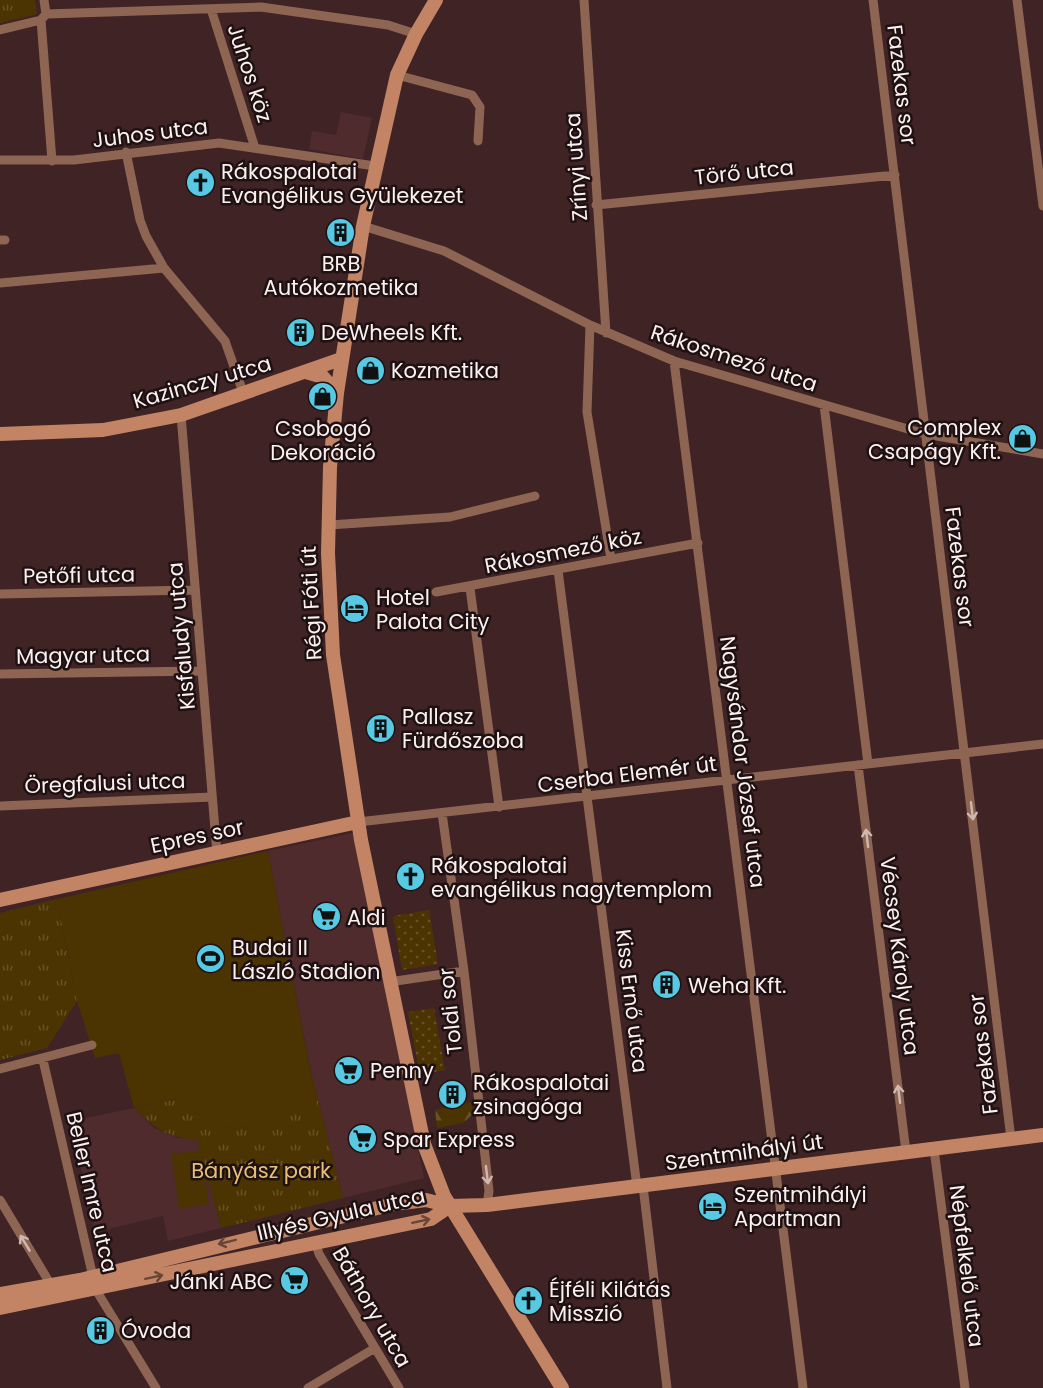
<svg xmlns="http://www.w3.org/2000/svg" width="1043" height="1388" font-family="Poppins,sans-serif">
  <style>
    .built { fill: #4f2b2e }
    .grass { fill: url(#grass-dots) }
    .forest { fill: url(#forest-firs) }
    .park { fill: url(#park-tufts) }
    .pitch { fill: #4c3402 }
    .lines { fill: none; stroke-linecap: round; stroke-linejoin: round }
    .street { stroke: #8d6552; stroke-width: 9 }
    .secondary { stroke: #c28465; stroke-width: 14 }
    .oneway { stroke: #d0b8b1 }
    .oneway2 { stroke: #684537 }
    .labels { text-anchor: middle; dominant-baseline: central; stroke-width: 5; stroke-linejoin: round; paint-order: stroke }
    .street-label { font-size: 21px; fill: #fdf0f1; stroke: #1e1112 }
    .poi-label { font-size: 21px; fill: #fdf0f1; stroke: #1e1112; text-anchor: start }
    .park-label { font-size: 21px; fill: #e8be77; stroke: #1e1112 }
  </style>
  <defs>
    <pattern id="grass-dots" width="8" height="8" patternUnits="userSpaceOnUse" patternTransform="scale(1.5)"><rect width="8" height="8" fill="#4c3402"/><path d="M2 2h.1M6 6h.1" fill="none" stroke="#675227" stroke-width="1.8" stroke-linecap="round"/></pattern>
    <pattern id="forest-firs" width="22" height="20" patternUnits="userSpaceOnUse" patternTransform="scale(1.5)"><rect width="22" height="20" fill="#4c3402"/><path d="M5 1l3.5 6h-7zM16 11l3.5 6h-7z" fill="#675227"/></pattern>
    <pattern id="park-tufts" width="24" height="20" patternUnits="userSpaceOnUse" patternTransform="scale(1.5)"><rect width="24" height="20" fill="#4c3402"/><path d="M3 7l-1-3M5 7V3M7 7l1-3M15 17l-1-3M17 17v-4M19 17l1-3" fill="none" stroke="#675227"/></pattern>
  </defs>
  <rect width="100%" height="100%" fill="#402325"/>
  <path class="built" d="M 341,112 L 372,118 L 363,159 L 309,149 L 312,131 L 336,135 Z
    M 353,833 L 424,1178 L 343,1198 L 310,1067 L 268,851 Z
    M 134,1108 L 154,1128 L 178,1138 L 197,1139 L 221,1228 L 168,1241 L 163,1216 L 96,1232 L 94,1230 L 71,1121 Z"/>
  <path class="grass" d="M 429,910 L 438,964 L 402,970 L 393,916 Z
    M 434,1008 L 445,1070 L 420,1075 L 408,1012 Z"/>
  <path class="forest" d="M 471,1102 L 473,1114 L 463,1123 L 437,1128 L 435,1110 Z"/>
  <path class="park" d="M 0,0 L 35,0 L 37,14 L 0,23 Z
    M 57,899 L 77,1001 L 47,1048 L 0,1060 L 0,913 Z
    M 310,1067 L 343,1198 L 221,1228 L 197,1140 C 167,1137 155,1129 134,1108 L 177,1099 L 205,1120 L 236,1129 L 316,1105 Z"/>
  <path class="pitch" d="M 268,851 L 317,1105 L 236,1129 L 205,1120 L 177,1099 L 134,1108 L 119,1053 L 95,1058 L 77,1001 L 57,899 Z
    M 201,1150 L 209,1204 L 179,1209 L 171,1154 Z"/>
  <g class="lines">
    <path class="street" d="M 44,0 L 46,14
      M 584,0 L 606,333
      M 873,0 L 1011,1139
      M 1017,0 L 1043,206
      M 211,9 L 255,148
      M 41,20 L 52,161
      M 0,30 L 41,20 L 46,14 L 261,7 L 388,25 L 416,34
      M 397,75 L 472,95 L 480,107 L 478,141
      M 126,152 L 140,220 L 146,236 L 164,268 L 225,341 L 244,395
      M 0,160 L 74,160 L 219,143 L 375,166
      M 596,205 L 895,175
      M 363,226 L 444,251 L 590,325 L 674,361 L 925,434 L 1043,454
      M 0,240 L 5,240
      M 0,283 L 164,268
      M 590,325 L 587,412 L 611,559
      M 674,361 L 803,1388
      M 824,405 L 868,764
      M 181,415 L 217,854
      M 329,525 L 450,517 L 535,496
      M 558,570 L 637,1187
      M 470,588 L 499,807
      M 436,592 L 698,543
      M 0,594 L 194,590
      M 0,674 L 202,671
      M 858,765 L 906,1152
      M 0,806 L 212,797
      M 442,813 L 464,971 L 489,1191 L 487,1205
      M 358,822 L 1043,744
      M 389,982 L 464,971
      M 43,1060 L 96,1290 L 156,1388
      M 0,1069 L 92,1045
      M 934,1149 L 965,1388
      M 643,1186 L 667,1388
      M 0,1200 L 51,1285
      M 316,1244 L 319,1254 L 399,1388
      M 308,1388 L 375,1348"/>
    <path class="secondary" d="M 436,0 L 416,34 L 397,75 L 363,226 L 337,393 L 330,467 L 328,553 L 333,655 L 361,840 L 424,1144 L 444,1196 L 562,1388
      M 306,372 L 323,377 L 337,393
      M 0,434 L 103,430 L 181,415 L 341,359
      M 0,900 L 358,822
      M 0,1294 L 80,1280 L 394,1204 L 426,1200 L 450,1206 L 487,1205 L 1043,1135
      M 0,1308 L 431,1219 L 450,1206"/>
  </g>
  <defs><path id="oneway-shaft" d="M-6 0H5M1.5-3L5.5 0L1.5 3" fill="none" stroke-width="1.6" stroke-linecap="round" stroke-linejoin="round" transform="scale(1.5)"/></defs>
  <g class="oneway">
    <use href="#oneway-shaft" transform="translate(972 811) rotate(83)"/>
    <use href="#oneway-shaft" transform="translate(867 838) rotate(-97)"/>
    <use href="#oneway-shaft" transform="translate(899 1094) rotate(-97)"/>
    <use href="#oneway-shaft" transform="translate(487 1175) rotate(83)"/>
    <use href="#oneway-shaft" transform="translate(25 1243) rotate(-121)"/>
  </g>
  <g class="oneway2">
    <use href="#oneway-shaft" transform="translate(421 1221) rotate(-12)"/>
    <use href="#oneway-shaft" transform="translate(227 1242) rotate(166)"/>
    <use href="#oneway-shaft" transform="translate(154 1277) rotate(-12)"/>
  </g>
  <defs>
    <symbol id="church-disc" viewBox="-11 -11 22 22"><circle r="9.5" fill="#57c9e3" stroke="#1e1112"/><path d="M-1.2-6h2.4v3.5h3.3v2.4h-3.3V6h-2.4V-.1h-3.3v-2.4h3.3Z" fill="#111"/></symbol>
    <symbol id="building-disc" viewBox="-11 -11 22 22"><circle r="9.5" fill="#57c9e3" stroke="#1e1112"/><path d="M-4-6H4V6H1V3H-1V6H-4ZM-2.5-4.3h1.7v1.8h-1.7ZM.8-4.3h1.7v1.8H.8ZM-2.5-1h1.7V.8h-1.7ZM.8-1h1.7V.8H.8Z" fill="#111"/></symbol>
    <symbol id="shop-disc" viewBox="-11 -11 22 22"><circle r="9.5" fill="#57c9e3" stroke="#1e1112"/><path d="M-5-2.5h2.3a2.7 3.5 0 0 1 5.4 0H5L5.5 6h-11ZM-1.5-2.5h3a1.5 2.3 0 0 0-3 0Z" fill="#111"/></symbol>
    <symbol id="hotel-disc" viewBox="-11 -11 22 22"><circle r="9.5" fill="#57c9e3" stroke="#1e1112"/><path d="M-6-4.5h1.5V1H6V5H4.5V3h-9V5H-6ZM-4 0a1.8 1.8 0 1 1 3.6 0ZM.5 0V-2.5h3Q6-2.5 6 0Z" fill="#111"/></symbol>
    <symbol id="supermarket-disc" viewBox="-11 -11 22 22"><circle r="9.5" fill="#57c9e3" stroke="#1e1112"/><path d="M-6-5.5h2.5l.6 2H6L4.5 2H-2.5L-4.4-4H-6ZM-1.5 3.2a1.3 1.3 0 1 0 .1 0ZM3 3.2a1.3 1.3 0 1 0 .1 0Z" fill="#111"/></symbol>
    <symbol id="stadium-disc" viewBox="-11 -11 22 22"><circle r="9.5" fill="#57c9e3" stroke="#1e1112"/><path d="M0-5a6.5 5 0 1 0 0 10a6.5 5 0 1 0 0-10ZM-3.5-1.8h7v3.6h-7Z" fill="#111"/></symbol>
  </defs>
  <g fill-rule="evenodd">
    <use href="#church-disc" x="184" y="166" width="33" height="33"/>
    <use href="#building-disc" x="324" y="216" width="33" height="33"/>
    <use href="#building-disc" x="284" y="316" width="33" height="33"/>
    <use href="#shop-disc" x="354" y="354" width="33" height="33"/>
    <use href="#shop-disc" x="306" y="380" width="33" height="33"/>
    <use href="#shop-disc" x="1006" y="422" width="33" height="33"/>
    <use href="#hotel-disc" x="338" y="592" width="33" height="33"/>
    <use href="#building-disc" x="364" y="712" width="33" height="33"/>
    <use href="#church-disc" x="394" y="860" width="33" height="33"/>
    <use href="#supermarket-disc" x="310" y="900" width="33" height="33"/>
    <use href="#stadium-disc" x="194" y="942" width="33" height="33"/>
    <use href="#building-disc" x="650" y="968" width="33" height="33"/>
    <use href="#supermarket-disc" x="332" y="1054" width="33" height="33"/>
    <use href="#building-disc" x="436" y="1078" width="33" height="33"/>
    <use href="#supermarket-disc" x="346" y="1122" width="33" height="33"/>
    <use href="#hotel-disc" x="696" y="1190" width="33" height="33"/>
    <use href="#supermarket-disc" x="278" y="1264" width="33" height="33"/>
    <use href="#church-disc" x="512" y="1284" width="33" height="33"/>
    <use href="#building-disc" x="84" y="1314" width="33" height="33"/>
  </g>
  <g class="labels">
    <g class="street-label">
      <text transform="translate(250 73) rotate(72)">Juhos köz</text>
      <text transform="translate(902 85) rotate(83)">Fazekas sor</text>
      <text transform="translate(150 133) rotate(-7)">Juhos utca</text>
      <text transform="translate(576 167) rotate(-94)">Zrínyi utca</text>
      <text transform="translate(744 172) rotate(-6)">Törő utca</text>
      <text transform="translate(734 358) rotate(18)">Rákosmező utca</text>
      <text transform="translate(202 382) rotate(-16)">Kazinczy utca</text>
      <text transform="translate(563 551) rotate(-11)">Rákosmező köz</text>
      <text transform="translate(960 567) rotate(83)">Fazekas sor</text>
      <text transform="translate(79 575) rotate(-1)">Petőfi utca</text>
      <text transform="translate(311 603) rotate(-93)">Régi Fóti út</text>
      <text transform="translate(181 636) rotate(-95)">Kisfaludy utca</text>
      <text transform="translate(83 655) rotate(-1)">Magyar utca</text>
      <text transform="translate(743 762) rotate(83)">Nagysándor József utca</text>
      <text transform="translate(627 774) rotate(-7)">Cserba Elemér út</text>
      <text transform="translate(105 783) rotate(-2)">Öregfalusi utca</text>
      <text transform="translate(197 836) rotate(-12)">Epres sor</text>
      <text transform="translate(900 956) rotate(83)">Vécsey Károly utca</text>
      <text transform="translate(632 1001) rotate(83)">Kiss Ernő utca</text>
      <text transform="translate(450 1011) rotate(-96)">Toldi sor</text>
      <text transform="translate(983 1054) rotate(-97)">Fazekas sor</text>
      <text transform="translate(744 1152) rotate(-8)">Szentmihályi út</text>
      <text transform="translate(92 1192) rotate(77)">Beller Imre utca</text>
      <text transform="translate(341 1214) rotate(-13)">Illyés Gyula utca</text>
      <text transform="translate(967 1266) rotate(83)">Népfelkelő utca</text>
      <text transform="translate(372 1307) rotate(60)">Báthory utca</text>
    </g>
    <g class="poi-label">
      <text x="221" y="171">Rákospalotai<tspan x="221" dy="24">Evangélikus Gyülekezet</tspan></text>
      <text x="341" y="263" text-anchor="middle">BRB<tspan x="341" dy="24">Autókozmetika</tspan></text>
      <text x="321" y="332">DeWheels Kft.</text>
      <text x="391" y="370">Kozmetika</text>
      <text x="1001" y="427" text-anchor="end">Complex<tspan x="1001" dy="24">Csapágy Kft.</tspan></text>
      <text x="323" y="428" text-anchor="middle">Csobogó<tspan x="323" dy="24">Dekoráció</tspan></text>
      <text x="376" y="597">Hotel<tspan x="376" dy="24">Palota City</tspan></text>
      <text x="402" y="716">Pallasz<tspan x="402" dy="24">Fürdőszoba</tspan></text>
      <text x="431" y="865">Rákospalotai<tspan x="431" dy="24">evangélikus nagytemplom</tspan></text>
      <text x="347" y="917">Aldi</text>
      <text x="232" y="947">Budai II<tspan x="232" dy="24">László Stadion</tspan></text>
      <text x="688" y="985">Weha Kft.</text>
      <text x="370" y="1070">Penny</text>
      <text x="473" y="1082">Rákospalotai<tspan x="473" dy="24">zsinagóga</tspan></text>
      <text x="383" y="1139">Spar Express</text>
      <text x="734" y="1194">Szentmihályi<tspan x="734" dy="24">Apartman</tspan></text>
      <text x="273" y="1281" text-anchor="end">Jánki ABC</text>
      <text x="549" y="1289">Éjféli Kilátás<tspan x="549" dy="24">Misszió</tspan></text>
      <text x="121" y="1330">Óvoda</text>
    </g>
    <g class="park-label">
      <text x="261" y="1170">Bányász park</text>
    </g>
  </g>
</svg>
